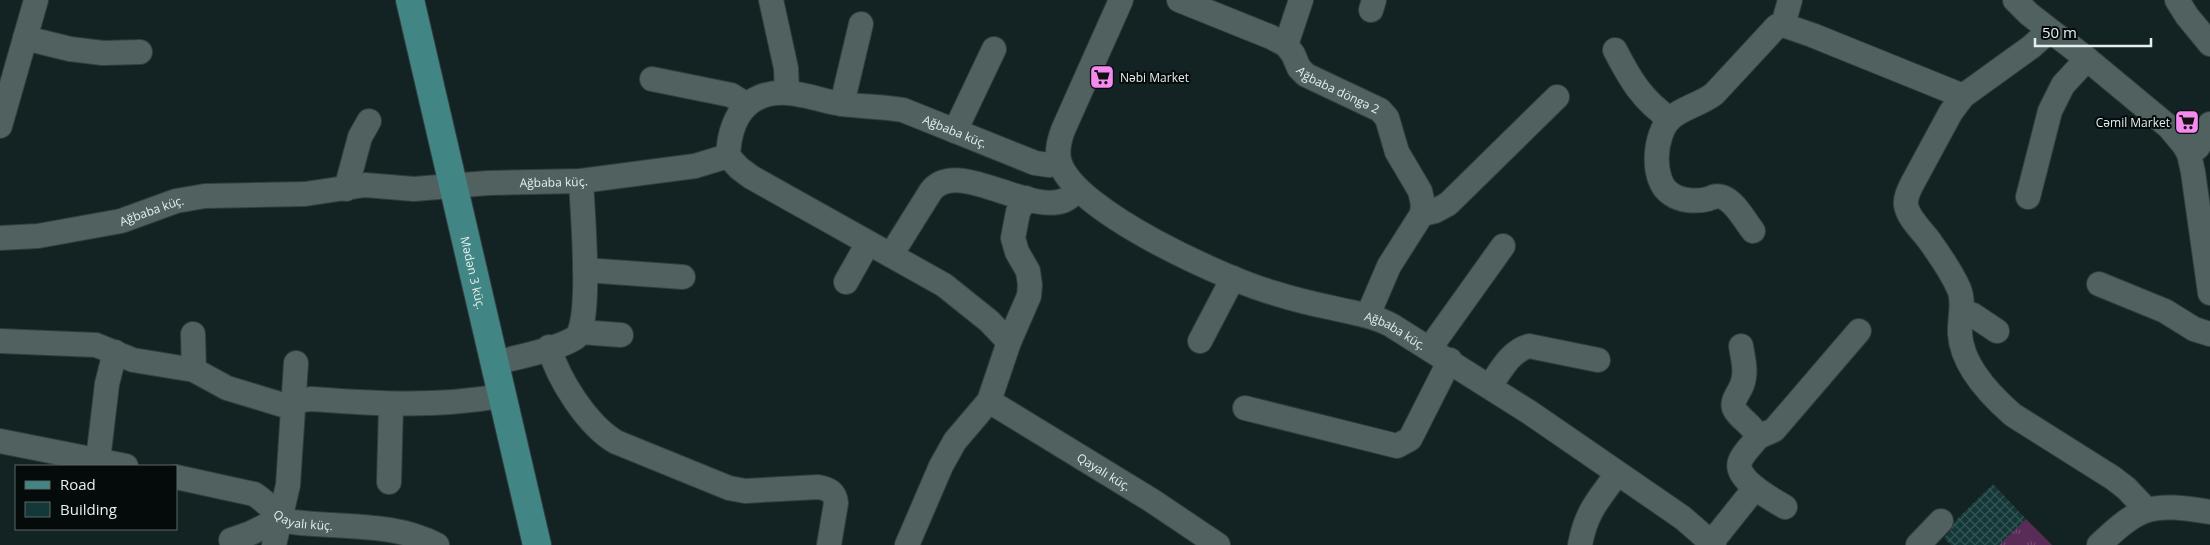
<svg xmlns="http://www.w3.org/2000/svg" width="2210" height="545" font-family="'Open Sans',sans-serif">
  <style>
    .park { fill: url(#park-tufts) }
    .building { fill: url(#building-cross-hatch) }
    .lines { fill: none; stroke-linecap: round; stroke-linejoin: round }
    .minor-casing { stroke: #333e3e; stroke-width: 26 }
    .major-casing { stroke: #333e3e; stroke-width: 30 }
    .minor { stroke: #506160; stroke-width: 24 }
    .major { stroke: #428585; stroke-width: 28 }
    .labels { text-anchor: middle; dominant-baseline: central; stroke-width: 4; stroke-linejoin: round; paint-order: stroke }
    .poi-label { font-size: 12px; fill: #e5efef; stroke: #050b0b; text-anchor: start }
    .street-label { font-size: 12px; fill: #e5efef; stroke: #050b0b }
  </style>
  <defs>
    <pattern id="park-tufts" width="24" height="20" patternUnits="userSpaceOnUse" patternTransform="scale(1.25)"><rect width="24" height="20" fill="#592c57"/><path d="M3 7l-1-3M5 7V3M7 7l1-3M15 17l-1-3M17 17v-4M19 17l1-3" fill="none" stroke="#714b6f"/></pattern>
    <pattern id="building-cross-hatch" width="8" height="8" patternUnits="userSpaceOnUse" patternTransform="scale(1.25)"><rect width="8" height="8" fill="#143838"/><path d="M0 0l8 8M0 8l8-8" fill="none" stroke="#365555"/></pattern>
  </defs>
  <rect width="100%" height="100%" fill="#132323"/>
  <path class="park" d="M 2026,519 L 2052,545 L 1999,545 Z"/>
  <path class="building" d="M 1993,484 L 2026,519 L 1999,545 L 1951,545 L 1944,538 L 1951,530 L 1954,522 Z"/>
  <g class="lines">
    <defs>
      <g id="minor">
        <path d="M 771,0 L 786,68 L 787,92"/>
        <path id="s1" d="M 1121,0 L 1063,130 C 1059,141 1056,152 1060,163 C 1076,212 1225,279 1274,293 C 1293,299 1313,304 1333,308 C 1353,313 1373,315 1391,325 L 1529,412 L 1683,518 L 1714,545"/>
        <path id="s2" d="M 1179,0 L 1271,37 L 1286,45 L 1293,54 L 1299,68 L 1306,75 L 1380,110 L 1387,118 L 1397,152 L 1420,191 L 1423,204 L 1422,214 L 1389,266 L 1368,315"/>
        <path d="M 2015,0 L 2029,14 L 2087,59 L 2169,127 L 2184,145 L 2189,154 L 2193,172 L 2210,293"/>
        <path d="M 2177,0 L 2187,16 L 2210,44"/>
        <path d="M 1371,10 L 1374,0"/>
        <path d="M 1783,25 L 1790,0"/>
        <path d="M 2049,31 L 2031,47 L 1963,96 L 1951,112 L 1912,184 C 1909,190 1905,198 1906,205 C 1908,219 1924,232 1931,243 C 1941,257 1952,273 1959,289 C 1965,304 1959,318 1960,334 C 1962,366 1990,395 2013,415 L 2113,478 L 2126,488 L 2146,509"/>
        <path d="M 25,38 L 70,49 L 103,53 L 140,52"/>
        <path d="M 1286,45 L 1301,0"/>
        <path d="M 1615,50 C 1630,79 1642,100 1670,119"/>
        <path d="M 652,79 L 731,95 L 747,105"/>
        <path d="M 842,104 L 861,24"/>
        <path d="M 0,126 L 36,0"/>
        <path d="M 955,131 L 994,49"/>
        <path d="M 2189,154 L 2198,147 L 2210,124"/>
        <path d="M 728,156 L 739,168 L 751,177 L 944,285 L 989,321 L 1009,342"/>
        <path d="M 346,189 L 360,137 L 369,121"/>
        <path d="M 2028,197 L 2050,111 L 2063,85 L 2087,59"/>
        <path d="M 1422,214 L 1435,211 L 1448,204 L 1557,97"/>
        <path d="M 1753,231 C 1745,221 1735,201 1722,197 C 1717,195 1713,197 1708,199 C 1696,202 1681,201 1671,194 C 1650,181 1654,133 1671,118 C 1682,108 1701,104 1714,94 L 1777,26 L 1783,25 L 1812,35 L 1963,96"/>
        <path id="s3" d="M 0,238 L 38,236 L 121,221 L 176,201 L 205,196 L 305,194 L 365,185 L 414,189 L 488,183 L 581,181 L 695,166 L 728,156 C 730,113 751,87 796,94 C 812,96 826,102 842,104 C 862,107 882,106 903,110 L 1035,163 L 1049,165 L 1059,162"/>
        <path d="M 891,255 L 931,191 C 957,157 1029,216 1065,200 C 1070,198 1074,193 1077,190"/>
        <path d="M 585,270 L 683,277"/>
        <path d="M 846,282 L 868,243"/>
        <path d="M 2099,284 L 2165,311 L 2194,329 L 2210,334"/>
        <path d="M 1962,311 L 1973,315 L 1997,331"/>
        <path d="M 581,332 L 621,335"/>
        <path d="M 193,334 L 194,370"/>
        <path d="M 0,341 L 96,345 L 133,360 L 194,370 L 227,388 L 283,405 L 293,405 L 302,400 L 312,399 C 377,404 437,407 501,396"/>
        <path d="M 1200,341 L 1233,278"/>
        <path d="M 1741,346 C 1743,359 1747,372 1742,385 C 1739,393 1730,402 1735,410 C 1741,420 1752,424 1758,437 C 1753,444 1745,451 1741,459 C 1731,478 1772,499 1785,507"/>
        <path d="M 549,347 C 558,379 587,425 616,442 L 729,488 L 745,491 L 818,487 C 829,489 835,492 836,503 L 829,545"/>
        <path d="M 1430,348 L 1503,246"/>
        <path d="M 495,363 C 517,357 556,350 575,338 C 593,327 582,206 581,181"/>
        <path d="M 1490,386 C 1500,372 1510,351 1529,346 L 1598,360"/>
        <path id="s4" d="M 989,401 L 1151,500 L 1218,545"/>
        <path d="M 1245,408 L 1397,446 L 1410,439 L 1450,360"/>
        <path d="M 1758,437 L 1774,430 L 1859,331"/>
        <path d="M 0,441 L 126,466"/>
        <path d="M 98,460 L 107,384 L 115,352"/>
        <path id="s5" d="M 176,477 L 254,494 C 269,503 275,516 293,522 C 341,528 393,522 437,545"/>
        <path d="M 389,482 L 391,405"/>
        <path d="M 231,540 L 251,533 L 281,518"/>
        <path d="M 1711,543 L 1755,488"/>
        <path d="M 274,545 L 288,485 L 296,363"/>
        <path d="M 907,545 L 941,466 L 955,441 L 989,401 L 1009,342 L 1029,296 L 1030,285 L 1028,271 L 1017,252 L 1013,238 L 1018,212 L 1026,198"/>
        <path d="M 1580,545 C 1586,512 1598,500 1617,474"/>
        <path d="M 1918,545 L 1941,521"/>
        <path d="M 2099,545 C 2142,504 2152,503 2210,512"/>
      </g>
      <g id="major">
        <path id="s6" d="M 410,0 L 537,545"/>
      </g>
    </defs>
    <use href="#minor" class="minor-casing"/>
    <use href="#major" class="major-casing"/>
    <use href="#minor" class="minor"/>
    <use href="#major" class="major"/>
  </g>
  <defs>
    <symbol id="supermarket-square" viewBox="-11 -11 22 22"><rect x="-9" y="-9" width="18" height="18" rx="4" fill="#f589ef" stroke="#050b0b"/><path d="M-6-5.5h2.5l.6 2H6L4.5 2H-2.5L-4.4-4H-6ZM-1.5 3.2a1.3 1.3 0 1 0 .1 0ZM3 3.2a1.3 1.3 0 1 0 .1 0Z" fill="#111"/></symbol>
  </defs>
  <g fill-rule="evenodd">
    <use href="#supermarket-square" x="1088" y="63" width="28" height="28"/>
    <use href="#supermarket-square" x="2173" y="108" width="28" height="28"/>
  </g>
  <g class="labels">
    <g class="poi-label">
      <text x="1120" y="77">Nəbi Market</text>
      <text x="2170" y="122" text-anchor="end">Cəmil Market</text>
    </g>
    <g class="street-label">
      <text stroke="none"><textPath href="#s2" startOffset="188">Ağbaba döngə 2</textPath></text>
      <text stroke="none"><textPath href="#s3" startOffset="1009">Ağbaba küç.</textPath></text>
      <text stroke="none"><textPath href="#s3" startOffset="560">Ağbaba küç.</textPath></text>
      <text stroke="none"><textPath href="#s3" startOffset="155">Ağbaba küç.</textPath></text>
      <text stroke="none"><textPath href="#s6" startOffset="280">Mədən 3 küç.</textPath></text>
      <text stroke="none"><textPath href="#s1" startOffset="559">Ağbaba küç.</textPath></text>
      <text stroke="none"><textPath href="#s4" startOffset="135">Qayalı küç.</textPath></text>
      <text stroke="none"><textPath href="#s5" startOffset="138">Qayalı küç.</textPath></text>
    </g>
  </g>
  <rect x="15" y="465" width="162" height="65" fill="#050b0b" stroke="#5f6666"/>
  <rect x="25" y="481" width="25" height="8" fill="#428585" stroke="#5f6666"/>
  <text x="60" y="490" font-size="15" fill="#e5efef">Road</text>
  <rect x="25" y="502" width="25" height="15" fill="#143838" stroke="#5f6666"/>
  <text x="60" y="515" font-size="15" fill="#e5efef">Building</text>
  <path d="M2035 38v8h116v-8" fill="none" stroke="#e5efef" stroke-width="2.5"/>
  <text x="2042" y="38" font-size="15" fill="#e5efef" stroke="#050b0b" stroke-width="4" paint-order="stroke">50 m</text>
</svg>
